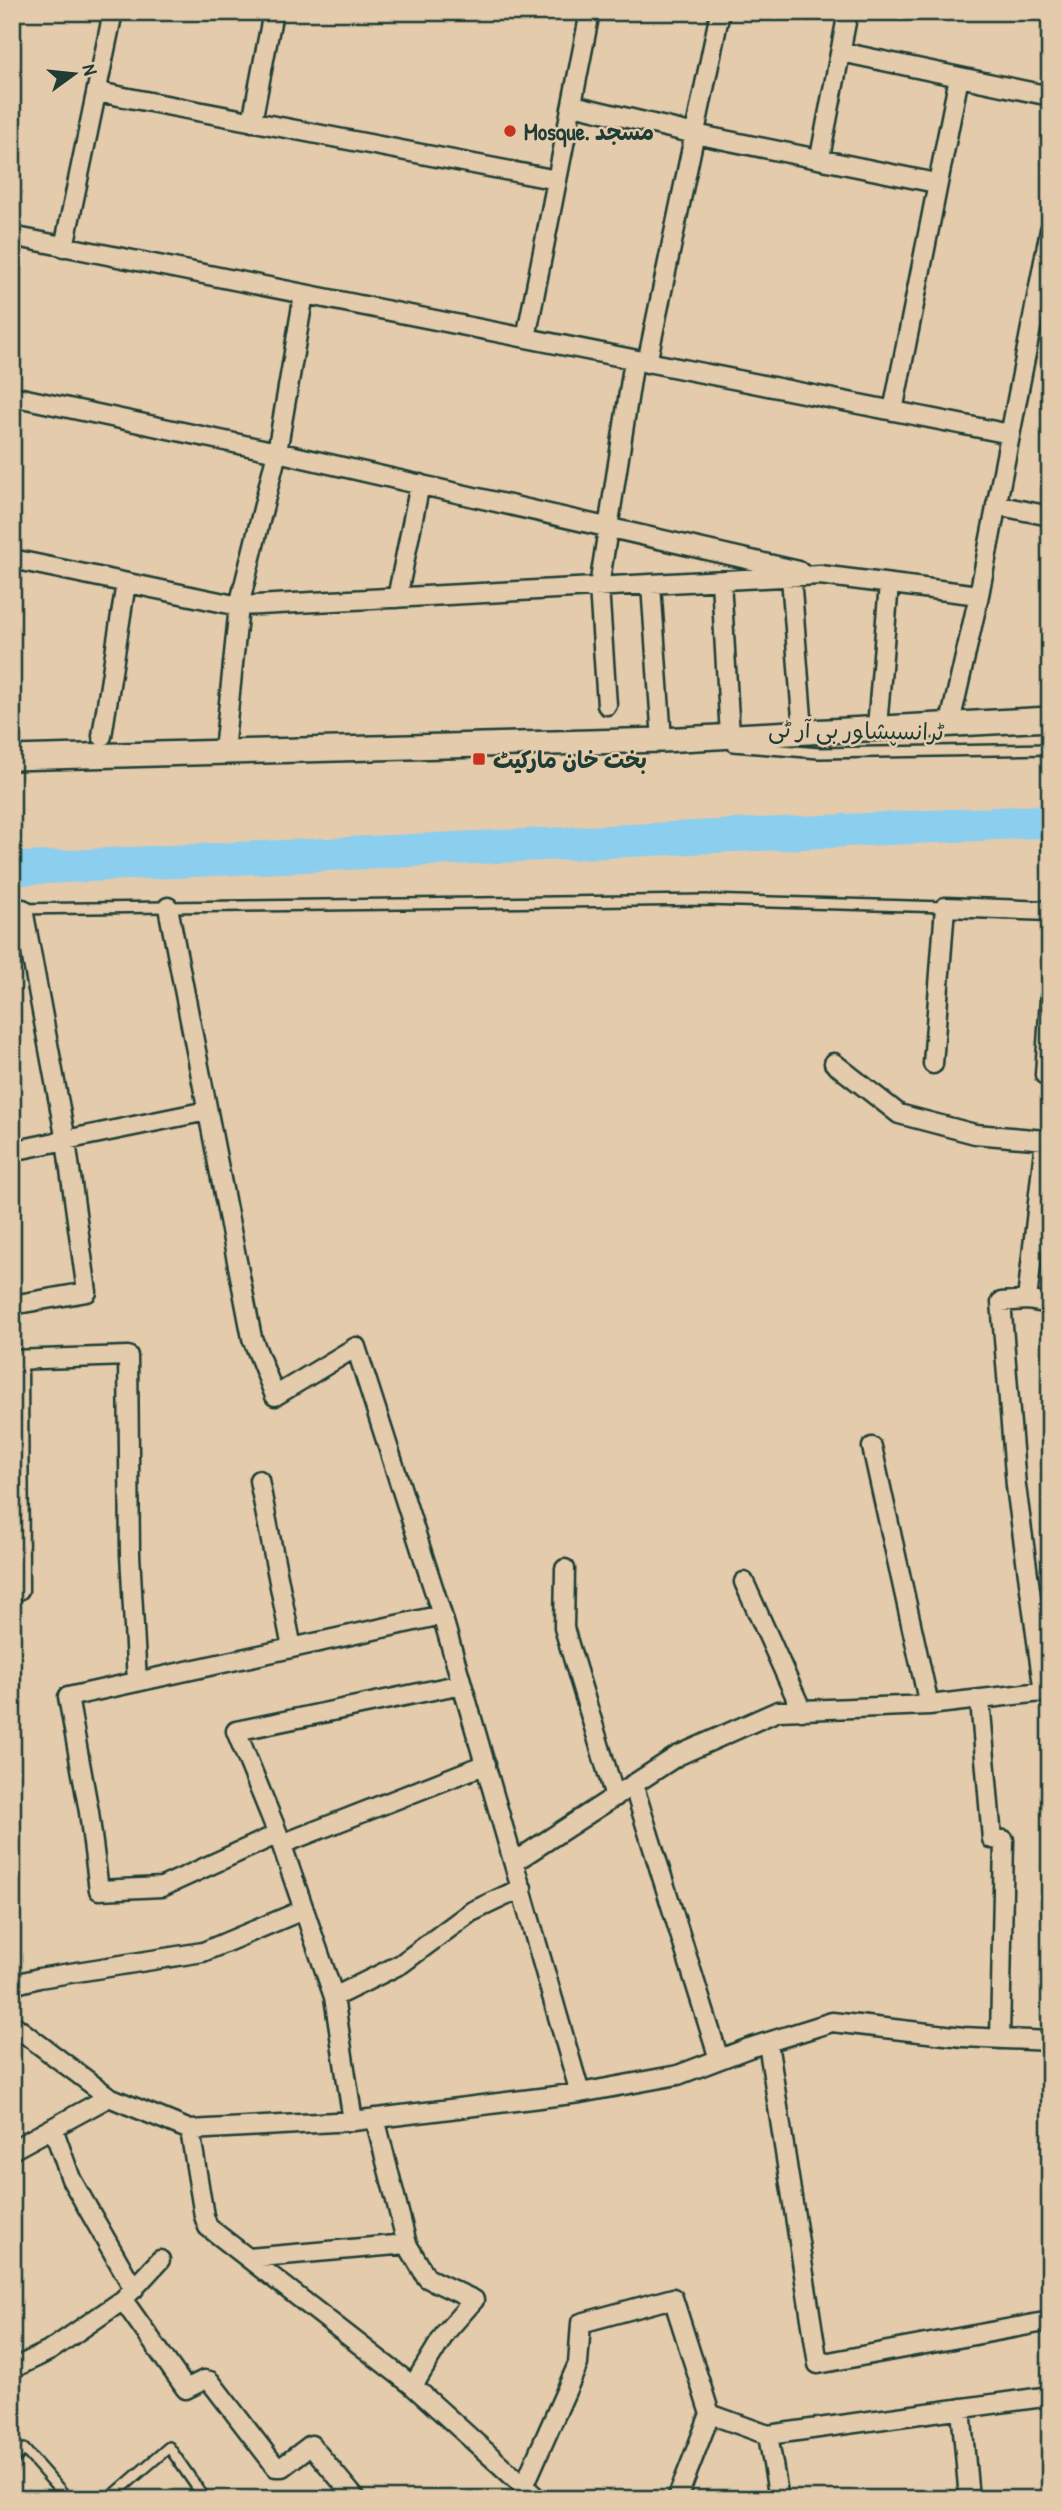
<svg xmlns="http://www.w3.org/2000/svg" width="1062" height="2511" font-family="'Patrick Hand','Playpen Sans Arabic',sans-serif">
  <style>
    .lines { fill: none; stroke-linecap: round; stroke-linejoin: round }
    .river { stroke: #8cceed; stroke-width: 33 }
    .service-casing { stroke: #1f3d34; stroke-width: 14 }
    .minor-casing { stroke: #1f3d34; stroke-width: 23 }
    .tertiary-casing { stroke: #1f3d34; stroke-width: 28 }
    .service { stroke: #e4cbac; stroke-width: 9 }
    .minor { stroke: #e4cbac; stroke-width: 18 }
    .tertiary { stroke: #e4cbac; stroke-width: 23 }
    .poi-dot { fill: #c8321e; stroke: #e4cbac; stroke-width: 2.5 }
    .labels { text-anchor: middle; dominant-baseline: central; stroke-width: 5; stroke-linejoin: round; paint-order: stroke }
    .poi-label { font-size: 23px; font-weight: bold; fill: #1f3d34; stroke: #e4cbac; text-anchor: start }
    .street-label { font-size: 23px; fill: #1f3d34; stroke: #e4cbac }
  </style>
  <rect width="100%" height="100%" fill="#e4cbac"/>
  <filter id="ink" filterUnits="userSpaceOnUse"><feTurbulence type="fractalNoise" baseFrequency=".0143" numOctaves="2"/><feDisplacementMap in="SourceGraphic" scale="14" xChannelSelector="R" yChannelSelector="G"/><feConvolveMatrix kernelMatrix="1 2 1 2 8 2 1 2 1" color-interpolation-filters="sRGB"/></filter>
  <g filter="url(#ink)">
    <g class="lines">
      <path class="river" d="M 12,869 L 1050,821"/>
      <defs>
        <path id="service" d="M 733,746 L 819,753 L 1050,749
          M 12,909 L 706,900 L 945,907
          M 12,2462 L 24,2449 L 68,2499
          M 109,2499 L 169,2447 L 205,2499"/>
        <path id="minor" d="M 841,52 L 1050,96
          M 98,92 L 557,180
          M 573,105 L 695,134 L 936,183
          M 252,122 L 273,12
          M 820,157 L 848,12
          M 12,236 L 1010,434
          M 64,247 L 113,12
          M 526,338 L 590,12
          M 647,363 L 720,12
          M 12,396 L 277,452 L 799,571
          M 893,411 L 959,77
          M 996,505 L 1050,516
          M 12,559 L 239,606 L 820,575 L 979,595
          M 791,577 L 803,731
          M 721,581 L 730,736
          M 651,585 L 662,740
          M 397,598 L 420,484
          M 607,705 L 599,587 L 634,360
          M 950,723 L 979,595 L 1050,230
          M 877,727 L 889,584
          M 102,736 L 126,583
          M 224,751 L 239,606 L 277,452 L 304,294
          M 168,907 L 252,1338 L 275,1396 L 356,1347 L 442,1615 L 580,2093
          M 834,1063 L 899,1114 L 975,1134 L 1045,1140 L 1027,1300
          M 933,1064 L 945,907 L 1050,911
          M 1045,1075 L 1050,998
          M 12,1151 L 207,1111
          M 12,1305 L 87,1292 L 66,1141 L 23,909
          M 12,1360 L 128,1356 L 130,1554 L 137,1682
          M 18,1360 L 19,1590
          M 872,1447 L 929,1705
          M 259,1480 L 292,1648
          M 565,1569 L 564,1628 L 615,1797
          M 744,1582 L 802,1711
          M 1044,1693 L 1016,1486 L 1001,1302 L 1027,1300 L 1050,1304
          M 980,1700 L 992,1839 L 1004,1840 L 1000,2039
          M 633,1784 L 719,2059
          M 278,1834 L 236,1731 L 462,1684
          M 282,1844 L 486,1764
          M 514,1862 L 677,1756 L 778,1711 L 929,1705 L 1050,1691
          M 12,1985 L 39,1978 L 203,1952 L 303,1910
          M 334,1997 L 401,1964 L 471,1912 L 522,1888
          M 12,2024 L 109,2097 L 190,2130 L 353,2121 L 580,2093 L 678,2075 L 749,2048 L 832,2022 L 963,2037 L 1050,2041
          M 768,2043 L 818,2364 L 1050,2321
          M 375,2118 L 407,2244
          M 353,2121 L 334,1997 L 278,1834 L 162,1887 L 99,1890 L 89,1812 L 68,1697 L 442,1615
          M 53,2128 L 71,2179 L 134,2289
          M 190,2130 L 204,2216 L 208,2227 L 413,2386 L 538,2499
          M 12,2150 L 109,2097
          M 249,2258 L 407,2244 L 427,2278 L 474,2300 L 446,2332 L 413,2386
          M 123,2300 L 186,2389 L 204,2380 L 210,2381 L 276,2467 L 282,2467 L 311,2445 L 356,2499
          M 12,2369 L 49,2351 L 123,2300 L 160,2260
          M 961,2408 L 969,2499
          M 768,2435 L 779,2499
          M 524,2486 L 578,2364 L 581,2323 L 673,2298 L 710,2414 L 768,2435 L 1050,2396
          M 677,2499 L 710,2414"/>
        <path id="tertiary" d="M 12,758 L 662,740 L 1050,719"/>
      </defs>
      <use href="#service" class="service-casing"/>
      <use href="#minor" class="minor-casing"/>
      <use href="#tertiary" class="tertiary-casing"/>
      <use href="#service" class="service"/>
      <use href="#minor" class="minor"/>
      <use href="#tertiary" class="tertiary"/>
    </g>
  </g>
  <g class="poi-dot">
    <circle cx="510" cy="131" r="7"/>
    <rect x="472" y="752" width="14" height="14" rx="3.5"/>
  </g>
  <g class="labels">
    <g class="poi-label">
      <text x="524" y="131">Mosque. مسجد</text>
      <text x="493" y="759">بخت خان مارکیٹ</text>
    </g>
    <g class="street-label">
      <text transform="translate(856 730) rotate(1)">ٹرانسپشاور بی آر ٹی</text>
    </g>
  </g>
  <rect width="1062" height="2511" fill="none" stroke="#e4cbac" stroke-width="42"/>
  <rect x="21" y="21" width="1020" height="2469" fill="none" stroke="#1f3d34" stroke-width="2.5" filter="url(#ink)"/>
  <g transform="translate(74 74) rotate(75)" stroke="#e4cbac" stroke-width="5" paint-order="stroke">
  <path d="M0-5L12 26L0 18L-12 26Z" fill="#1f3d34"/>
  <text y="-10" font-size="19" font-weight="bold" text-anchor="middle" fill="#1f3d34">N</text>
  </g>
</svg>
